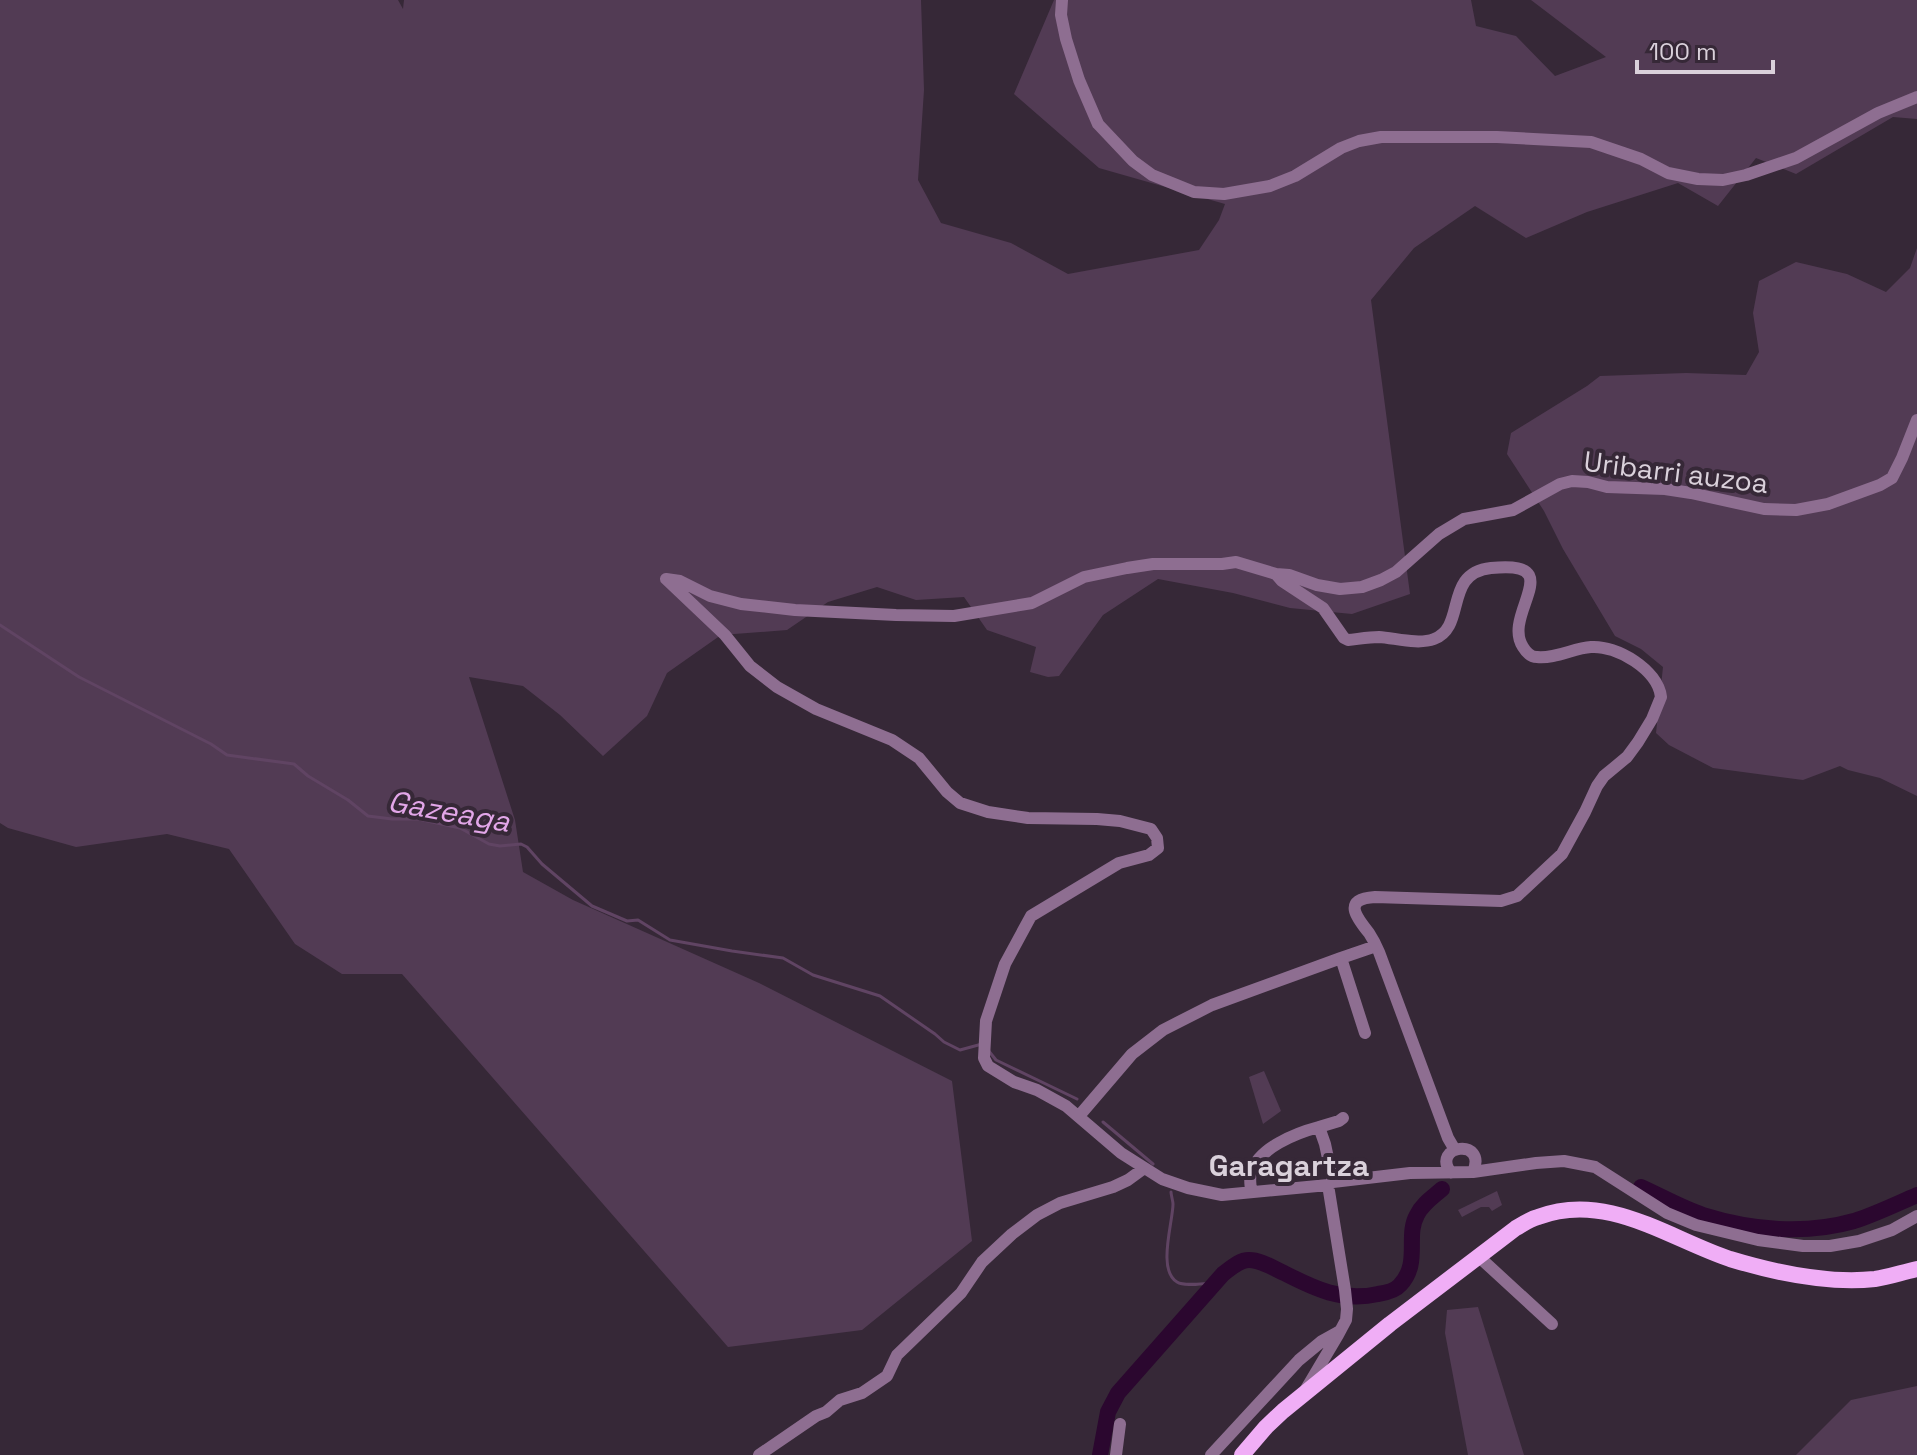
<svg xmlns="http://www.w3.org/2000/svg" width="1917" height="1455" font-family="'Space Grotesk',sans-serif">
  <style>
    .green { fill: #523b54 }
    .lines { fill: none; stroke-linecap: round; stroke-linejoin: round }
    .stream { stroke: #604463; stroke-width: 3 }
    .river { stroke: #2b072f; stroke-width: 16 }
    .minor { stroke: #8e6e91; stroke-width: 12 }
    .major { stroke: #f0aef6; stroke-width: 16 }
    .labels { text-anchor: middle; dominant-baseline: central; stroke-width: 8; stroke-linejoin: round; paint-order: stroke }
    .street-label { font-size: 28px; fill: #dad1db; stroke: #362837 }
    .water-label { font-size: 30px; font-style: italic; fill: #e2a6e8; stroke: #362837 }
    .neighbourhood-label { font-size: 30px; font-weight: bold; fill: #dad1db; stroke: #362837 }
  </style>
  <rect width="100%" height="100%" fill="#362837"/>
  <path class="green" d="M 0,0 L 398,0 L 403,9 L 404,0 L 921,0 L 924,90 L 918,180 L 941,223 L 1011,243 L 1068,274 L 1199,250 L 1219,220 L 1225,204 L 1099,168 L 1014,94 L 1054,0 L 1471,0 L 1476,26 L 1516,36 L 1555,76 L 1606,57 L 1531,0 L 1917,0 L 1917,119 L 1893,117 L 1796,174 L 1756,158 L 1718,206 L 1678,183 L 1587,212 L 1526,238 L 1475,206 L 1414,248 L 1371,300 L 1410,594 L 1352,614 L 1290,608 L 1233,593 L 1158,579 L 1103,615 L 1059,676 L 1048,677 L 1030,672 L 1036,647 L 987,630 L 964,597 L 916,600 L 877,587 L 828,602 L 787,630 L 721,635 L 667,673 L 647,716 L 603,756 L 560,715 L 523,686 L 469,677 L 515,820 L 523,872 L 573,900 L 759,983 L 952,1081 L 972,1241 L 862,1330 L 728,1347 L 402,974 L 342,974 L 295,944 L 229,849 L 167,834 L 76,847 L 8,828 L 0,823 Z
    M 1917,248 L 1917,796 L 1880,778 L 1848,770 L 1840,766 L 1803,780 L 1713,768 L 1669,745 L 1656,733 L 1663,667 L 1641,649 L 1615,636 L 1563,549 L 1544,511 L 1507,454 L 1511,433 L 1587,386 L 1600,376 L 1686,373 L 1746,375 L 1759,352 L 1753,313 L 1759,281 L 1796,262 L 1847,274 L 1886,292 L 1910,268 Z
    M 1264,1071 L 1281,1111 L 1263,1124 L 1249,1077 Z
    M 1497,1191 L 1502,1205 L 1492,1211 L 1489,1207 L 1481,1207 L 1462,1217 L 1458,1210 Z
    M 1478,1307 L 1524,1455 L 1468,1455 L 1445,1333 L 1447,1310 Z
    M 1917,1386 L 1917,1455 L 1796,1455 L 1851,1400 Z"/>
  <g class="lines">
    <path class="stream" d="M 0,625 L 79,677 L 211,744 L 227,755 L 294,764 L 308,776 L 348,800 L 368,816 L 392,819 L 418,819 L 460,828 L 489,844 L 500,846 L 521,844 L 527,847 L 542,864 L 592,906 L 627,921 L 638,920 L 670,940 L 732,951 L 783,958 L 813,975 L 880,996 L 935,1034 L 944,1042 L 960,1050 L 982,1044
      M 988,1050 L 996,1060 L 1077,1099
      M 1103,1122 L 1153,1164
      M 1171,1192 C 1171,1195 1173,1201 1173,1204 C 1173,1222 1157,1270 1177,1282 C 1185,1287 1204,1283 1214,1283"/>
    <path class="river" d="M 1641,1187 C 1661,1196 1682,1208 1703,1215 C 1751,1230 1805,1235 1854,1221 C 1876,1214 1896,1204 1917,1195
      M 1100,1455 L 1108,1412 L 1118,1393 L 1223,1274 C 1231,1268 1239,1260 1249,1260 C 1261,1260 1273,1268 1284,1273 C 1315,1289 1342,1302 1378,1294 C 1385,1293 1395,1291 1400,1285 C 1421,1263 1405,1236 1417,1215 C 1422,1204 1433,1197 1442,1189"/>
    <path class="minor" d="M 1062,0 L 1061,15 L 1066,39 L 1079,80 L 1098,124 L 1133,161 L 1152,175 L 1194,192 L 1224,194 L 1270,186 L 1295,176 L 1341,148 L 1359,141 L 1381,137 L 1497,137 L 1591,142 L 1641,159 L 1668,173 L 1698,179 L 1723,180 L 1746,175 L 1796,158 L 1878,113 L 1917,97
      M 1276,574 L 1282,581 L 1323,608 L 1344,638 L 1348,640 C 1358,639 1369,637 1379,637 C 1395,638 1418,645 1434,639 C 1467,627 1443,573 1491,568 C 1571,560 1501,614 1523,647 C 1526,652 1530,657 1537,657 C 1555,659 1574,648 1591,647 C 1617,645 1658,670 1661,697 L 1652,719 L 1638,742 L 1627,757 L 1604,776 L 1597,786 L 1585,812 L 1562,854 L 1517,896 L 1501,901 L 1375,897 C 1342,899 1356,917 1369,933 C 1373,939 1376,945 1379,952 L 1448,1138 L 1455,1150
      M 666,579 L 725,635 L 750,666 L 777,687 L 816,709 L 892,740 L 919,758 L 947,792 L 960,803 L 988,812 L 1028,818 L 1097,819 L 1120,821 L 1151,829 L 1157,838 L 1158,848 L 1149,855 L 1119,863 L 1031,916 L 1005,964 L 986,1021 L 984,1058 L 988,1066 L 1014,1082 L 1037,1090 L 1066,1106 L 1121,1153 L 1162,1179 L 1188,1188 L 1222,1195 L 1328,1185 L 1333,1182 L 1410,1173 L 1473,1172 L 1536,1163 L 1564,1161 L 1595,1167 L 1667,1213 L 1696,1225 L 1758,1240 L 1803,1246 L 1830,1246 L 1859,1241 L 1892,1230 L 1917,1216
      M 666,579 L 680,581 L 710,596 L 741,604 L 795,610 L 896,615 L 954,616 L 1032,603 L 1084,577 L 1127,568 L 1153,564 L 1222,564 L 1236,562 L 1276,574 L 1289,575 L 1317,585 L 1340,589 L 1362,587 L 1381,580 L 1396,572 L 1439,534 L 1464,519 L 1513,510 L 1560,484 L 1572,481 L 1588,482 L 1607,487 L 1665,489 L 1691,493 L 1764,509 L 1796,510 L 1828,504 L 1880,485 L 1892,478 L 1902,458 L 1917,420
      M 1365,1033 L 1341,958 L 1376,946
      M 1079,1116 L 1132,1054 L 1163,1030 L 1212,1005 L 1341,958
      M 1319,1127 L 1339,1121 L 1343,1118
      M 1451,1173 C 1430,1145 1488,1137 1473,1172
      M 1251,1192 C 1251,1186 1249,1179 1251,1173 C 1258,1148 1296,1133 1319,1127 L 1325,1144 L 1333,1182
      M 1478,1256 L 1552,1324
      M 1306,1389 L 1338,1335 L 1346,1320 L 1347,1309 L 1345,1290 L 1328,1185
      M 759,1455 L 816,1416 L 826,1412 L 840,1400 L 862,1393 L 887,1376 L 897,1355 L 961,1293 L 982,1262 L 1012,1234 L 1037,1215 L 1060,1203 L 1113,1187 L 1128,1180 L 1143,1169
      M 1116,1455 L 1120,1424
      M 1211,1455 L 1299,1360 L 1322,1341 L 1340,1331"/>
    <path class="major" d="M 1242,1455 L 1266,1427 L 1283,1411 L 1390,1324 L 1516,1228 C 1523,1224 1530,1219 1538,1217 C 1606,1191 1668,1238 1730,1259 C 1776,1273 1827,1284 1875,1279 C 1889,1277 1903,1272 1917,1269"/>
  </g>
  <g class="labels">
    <g class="street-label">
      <text transform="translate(1676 472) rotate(7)">Uribarri auzoa</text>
    </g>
    <g class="water-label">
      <text transform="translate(449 811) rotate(10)">Gazeaga</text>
    </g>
    <g class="neighbourhood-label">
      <text x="1289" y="1165">Garagartza</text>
    </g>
  </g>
  <path d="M1637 60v12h136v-12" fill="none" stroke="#dad1db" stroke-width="4"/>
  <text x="1649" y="60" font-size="24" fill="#dad1db" stroke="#362837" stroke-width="6" paint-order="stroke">100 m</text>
</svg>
